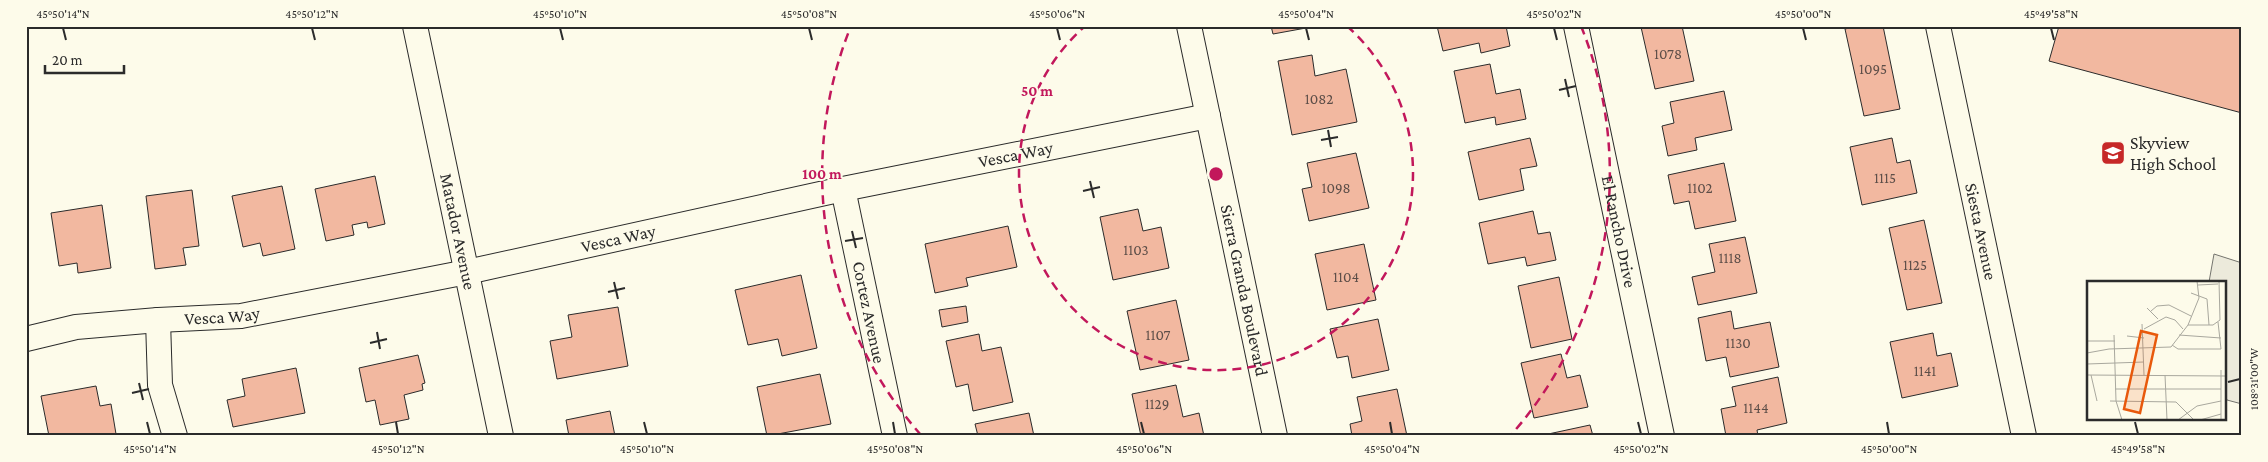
<svg xmlns="http://www.w3.org/2000/svg" width="2268" height="462" font-family="'Crimson Pro',serif">
  <style>
    .parking { fill: #eceadb; stroke: #74746e }
    .building { fill: #f2b8a0; stroke: #2b2b2b }
    .lines { fill: none; stroke-linecap: round; stroke-linejoin: round }
    .street-casing { stroke: #2b2b2b; stroke-width: 26 }
    .street { stroke: #fdfbea; stroke-width: 24 }
    .ticks { fill: none; stroke: #2b2b2b; stroke-width: 2 }
    .ring { fill: none; stroke: #c2185b; stroke-width: 2.5; stroke-dasharray: 9 6 }
    .labels { text-anchor: middle; dominant-baseline: central; stroke-width: 4; stroke-linejoin: round; paint-order: stroke }
    .number-label { font-size: 15px; fill: #5d4e48 }
    .poi-label { font-size: 18px; fill: #2b2b2b; stroke: #fdfbea; text-anchor: start }
    .street-label { font-size: 18px; fill: #2b2b2b; stroke: #fdfbea }
    .inset-road { fill: none; stroke: #a9a89e; stroke-width: 1 }
    .view { fill: #e8590c; fill-opacity: 0.15; stroke: #e8590c; stroke-width: 2.5 }
    .inset-edge { fill: none; stroke: #2b2b2b; stroke-width: 2.5 }
    .centre { fill: #c2185b; stroke: #fdfbea; stroke-width: 2.5 }
    .ring-label { font-size: 15px; text-anchor: middle; font-weight: bold; fill: #c2185b; stroke: #fdfbea; stroke-width: 4; stroke-linejoin: round; paint-order: stroke }
    .neatline { fill: none; stroke: #2b2b2b; stroke-width: 2 }
    .ticks-label { font-size: 12px; text-anchor: middle; fill: #2b2b2b }
  </style>
  <rect width="100%" height="100%" fill="#fdfbea"/>
  <path class="parking" d="M 2214,254 L 2242,263 L 2242,404 L 2227,400 L 2224,393 L 2224,282 L 2209,282 Z"/>
  <path class="building" d="M 1271,26 L 1306,26 L 1306,28 L 1273,34 Z
    M 1437,26 L 1506,26 L 1510,46 L 1481,53 L 1479,43 L 1443,51 Z
    M 1682,26 L 1694,81 L 1655,89 L 1641,27 Z
    M 1858,26 L 1883,26 L 1900,109 L 1864,116 L 1845,29 Z
    M 2059,26 L 2242,26 L 2242,113 L 2049,61 Z
    M 1312,55 L 1315,76 L 1346,69 L 1357,122 L 1292,135 L 1278,61 Z
    M 1490,64 L 1496,94 L 1520,89 L 1526,119 L 1496,125 L 1495,117 L 1465,123 L 1454,71 Z
    M 1724,91 L 1732,130 L 1695,138 L 1697,150 L 1668,156 L 1662,126 L 1674,123 L 1670,102 Z
    M 1530,138 L 1537,166 L 1520,169 L 1524,190 L 1479,200 L 1468,152 Z
    M 1892,138 L 1897,163 L 1910,160 L 1917,193 L 1862,205 L 1850,147 Z
    M 1356,153 L 1369,208 L 1309,221 L 1302,189 L 1312,187 L 1307,163 Z
    M 1724,163 L 1736,221 L 1695,229 L 1689,201 L 1674,204 L 1668,175 Z
    M 375,176 L 385,224 L 368,228 L 367,222 L 352,225 L 354,235 L 326,241 L 315,189 Z
    M 282,186 L 295,249 L 263,256 L 260,243 L 243,247 L 232,196 Z
    M 192,190 L 199,246 L 183,248 L 186,265 L 155,269 L 146,196 Z
    M 102,205 L 111,268 L 78,273 L 77,263 L 59,266 L 51,213 Z
    M 1138,209 L 1143,231 L 1161,227 L 1169,268 L 1113,280 L 1100,217 Z
    M 1533,211 L 1538,234 L 1550,232 L 1556,260 L 1527,266 L 1525,257 L 1488,264 L 1479,223 Z
    M 1924,220 L 1942,303 L 1907,310 L 1889,228 Z
    M 1008,226 L 1017,267 L 966,278 L 968,286 L 935,293 L 925,244 Z
    M 1745,237 L 1757,293 L 1698,305 L 1692,277 L 1715,272 L 1709,244 Z
    M 1364,244 L 1376,300 L 1327,310 L 1315,254 Z
    M 801,275 L 817,348 L 782,356 L 778,339 L 748,345 L 735,290 Z
    M 1559,277 L 1572,339 L 1531,348 L 1518,286 Z
    M 1176,300 L 1189,360 L 1140,370 L 1127,311 Z
    M 966,306 L 968,322 L 942,327 L 939,310 Z
    M 618,307 L 628,366 L 557,379 L 550,341 L 572,337 L 568,315 Z
    M 1731,311 L 1734,329 L 1770,322 L 1779,367 L 1730,377 L 1726,357 L 1706,361 L 1698,318 Z
    M 1378,319 L 1389,370 L 1352,378 L 1348,356 L 1337,358 L 1330,329 Z
    M 1933,333 L 1937,356 L 1951,353 L 1958,386 L 1902,398 L 1890,342 Z
    M 979,334 L 982,351 L 1001,347 L 1013,402 L 973,411 L 968,384 L 956,387 L 946,341 Z
    M 1561,354 L 1567,378 L 1580,375 L 1588,407 L 1534,418 L 1521,363 Z
    M 418,355 L 425,383 L 422,384 L 423,390 L 404,395 L 409,419 L 380,425 L 375,400 L 366,402 L 359,368 Z
    M 296,368 L 305,413 L 233,427 L 227,400 L 245,396 L 242,379 Z
    M 820,374 L 831,424 L 767,436 L 757,387 Z
    M 1778,377 L 1787,423 L 1757,430 L 1758,436 L 1726,436 L 1721,409 L 1736,406 L 1732,387 Z
    M 1176,385 L 1183,417 L 1199,413 L 1204,436 L 1141,436 L 1132,394 Z
    M 96,386 L 100,406 L 111,404 L 116,434 L 49,436 L 41,396 Z
    M 1397,389 L 1407,436 L 1352,436 L 1350,424 L 1362,421 L 1357,397 Z
    M 610,411 L 615,436 L 569,436 L 566,420 Z
    M 1029,413 L 1034,436 L 978,436 L 975,424 Z
    M 1590,425 L 1593,436 L 1539,436 Z"/>
  <g class="lines">
    <defs>
      <g id="street">
        <path id="s1" d="M 415,26 L 501,436"/>
        <path id="s2" d="M 1189,26 L 1275,436"/>
        <path id="s3" d="M 1576,26 L 1662,436"/>
        <path id="s4" d="M 1938,26 L 2024,436"/>
        <path id="s5" d="M 843,189 L 895,436"/>
        <path d="M 158,320 L 160,385 L 175,436"/>
        <path id="s6" d="M 26,339 L 76,327 L 158,320 L 241,316 L 467,272 L 843,189 L 1208,116"/>
      </g>
    </defs>
    <use href="#street" class="street-casing"/>
    <use href="#street" class="street"/>
  </g>
  <path class="ticks" d="M 63,28 L 66,40M 312,28 L 315,40M 560,28 L 563,40M 809,28 L 812,40M 1057,28 L 1060,40M 1306,28 L 1309,40M 1554,28 L 1557,40M 1803,28 L 1806,40M 2051,28 L 2054,40M 1565,79 L 1569,97M 1559,90 L 1576,86M 1328,130 L 1331,147M 1321,140 L 1338,137M 1090,181 L 1094,198M 1083,191 L 1100,187M 852,231 L 856,248M 845,241 L 863,238M 614,282 L 618,299M 608,292 L 625,288M 377,332 L 380,349M 370,343 L 387,339M 2228,382 L 2240,379M 139,383 L 143,400M 132,393 L 149,389M 147,422 L 150,434M 396,422 L 398,434M 644,422 L 647,434M 893,422 L 895,434M 1141,422 L 1144,434M 1390,422 L 1392,434M 1638,422 L 1641,434M 1887,422 L 1889,434M 2135,422 L 2138,434"/>
  <g class="ring">
    <path d="M1347 26A197 197 0 1 1 1085 26"/>
    <path d="M921 435A394 394 0 0 1 851 26M1581 26A394 394 0 0 1 1511 435"/>
  </g>
  <defs>
    <symbol id="school-square" viewBox="-11 -11 22 22"><rect x="-9" y="-9" width="18" height="18" rx="4" fill="#c62828" stroke="#fdfbea"/><path d="M0-5L7-2L0 1L-7-2ZM-4 1L0 2.5L4 1V4Q0 6-4 4Z" fill="#fff"/></symbol>
  </defs>
  <g fill-rule="evenodd">
    <use href="#school-square" x="2099" y="139" width="28" height="28"/>
  </g>
  <g class="labels">
    <g class="number-label">
      <text x="1668" y="54">1078</text>
      <text x="1873" y="69">1095</text>
      <text x="1319" y="99">1082</text>
      <text x="1885" y="178">1115</text>
      <text x="1336" y="188">1098</text>
      <text x="1700" y="188">1102</text>
      <text x="1136" y="250">1103</text>
      <text x="1730" y="258">1118</text>
      <text x="1915" y="265">1125</text>
      <text x="1346" y="277">1104</text>
      <text x="1158" y="335">1107</text>
      <text x="1738" y="343">1130</text>
      <text x="1925" y="371">1141</text>
      <text x="1157" y="404">1129</text>
      <text x="1756" y="408">1144</text>
    </g>
    <g class="poi-label">
      <text x="2130" y="143">Skyview<tspan x="2130" dy="21">High School</tspan></text>
    </g>
    <g class="street-label">
      <text stroke="none"><textPath href="#s6" startOffset="1008">Vesca Way</textPath></text>
      <text stroke="none"><textPath href="#s1" startOffset="210">Matador Avenue</textPath></text>
      <text stroke="none"><textPath href="#s3" startOffset="210">El Rancho Drive</textPath></text>
      <text stroke="none"><textPath href="#s4" startOffset="210">Siesta Avenue</textPath></text>
      <text stroke="none"><textPath href="#s6" startOffset="602">Vesca Way</textPath></text>
      <text stroke="none"><textPath href="#s2" startOffset="270">Sierra Granda Boulevard</textPath></text>
      <text stroke="none"><textPath href="#s5" startOffset="126">Cortez Avenue</textPath></text>
      <text stroke="none"><textPath href="#s6" startOffset="198">Vesca Way</textPath></text>
    </g>
  </g>
  <g transform="translate(2087 281)">
    <rect width="139" height="139" fill="#fdfbea"/>
    <path class="inset-road" d="M 111,4 L 131,3M 104,12 L 120,18 L 122,44M 60,27 L 71,38M 64,30 L 70,25 L 82,24 L 104,35M 55,43 L 57,94M 101,44 L 126,44 L 133,39 L 132,0M 57,48 L 79,36 L 88,39 L 96,48M 27,54 L 29,120 L 35,139M 92,54 L 134,57M 40,55 L 57,57M 0,60 L 28,60M 85,64 L 91,68 L 134,68 L 131,41M 0,72 L 22,68 L 84,66 L 101,44 L 112,17 L 110,0M 0,83 L 57,81M 134,89 L 134,139M 0,94 L 139,95M 4,94 L 10,120M 78,94 L 80,139M 28,108 L 134,108M 23,120 L 89,121 L 107,139M 91,139 L 110,125 L 134,120M 113,139 L 134,133"/>
    <path class="view" d="M 54,50 L 70,54 L 53,132 L 37,128 Z"/>
    <rect width="139" height="139" class="inset-edge"/>
  </g>
  <circle cx="1216" cy="174" r="8" class="centre"/>
  <g class="ring-label">
    <text x="1037" y="96">50 m</text>
    <text x="822" y="179">100 m</text>
  </g>
  <rect width="2268" height="462" fill="none" stroke="#fdfbea" stroke-width="55"/>
  <path d="M45 65v8h79v-8" fill="none" stroke="#2b2b2b" stroke-width="2.5"/>
  <text x="52" y="65" font-size="15" fill="#2b2b2b" stroke="#fdfbea" stroke-width="4" paint-order="stroke">20 m</text>
  <rect x="28" y="28" width="2212" height="406" class="neatline"/>
  <g class="ticks-label">
    <text x="63" y="18">45°50'14"N</text>
    <text x="312" y="18">45°50'12"N</text>
    <text x="560" y="18">45°50'10"N</text>
    <text x="809" y="18">45°50'08"N</text>
    <text x="1057" y="18">45°50'06"N</text>
    <text x="1306" y="18">45°50'04"N</text>
    <text x="1554" y="18">45°50'02"N</text>
    <text x="1803" y="18">45°50'00"N</text>
    <text x="2051" y="18">45°49'58"N</text>
    <text transform="translate(2254 379) rotate(-90)" y="4">108°31'00"W</text>
    <text x="150" y="453">45°50'14"N</text>
    <text x="398" y="453">45°50'12"N</text>
    <text x="647" y="453">45°50'10"N</text>
    <text x="895" y="453">45°50'08"N</text>
    <text x="1144" y="453">45°50'06"N</text>
    <text x="1392" y="453">45°50'04"N</text>
    <text x="1641" y="453">45°50'02"N</text>
    <text x="1889" y="453">45°50'00"N</text>
    <text x="2138" y="453">45°49'58"N</text>
  </g>
</svg>
